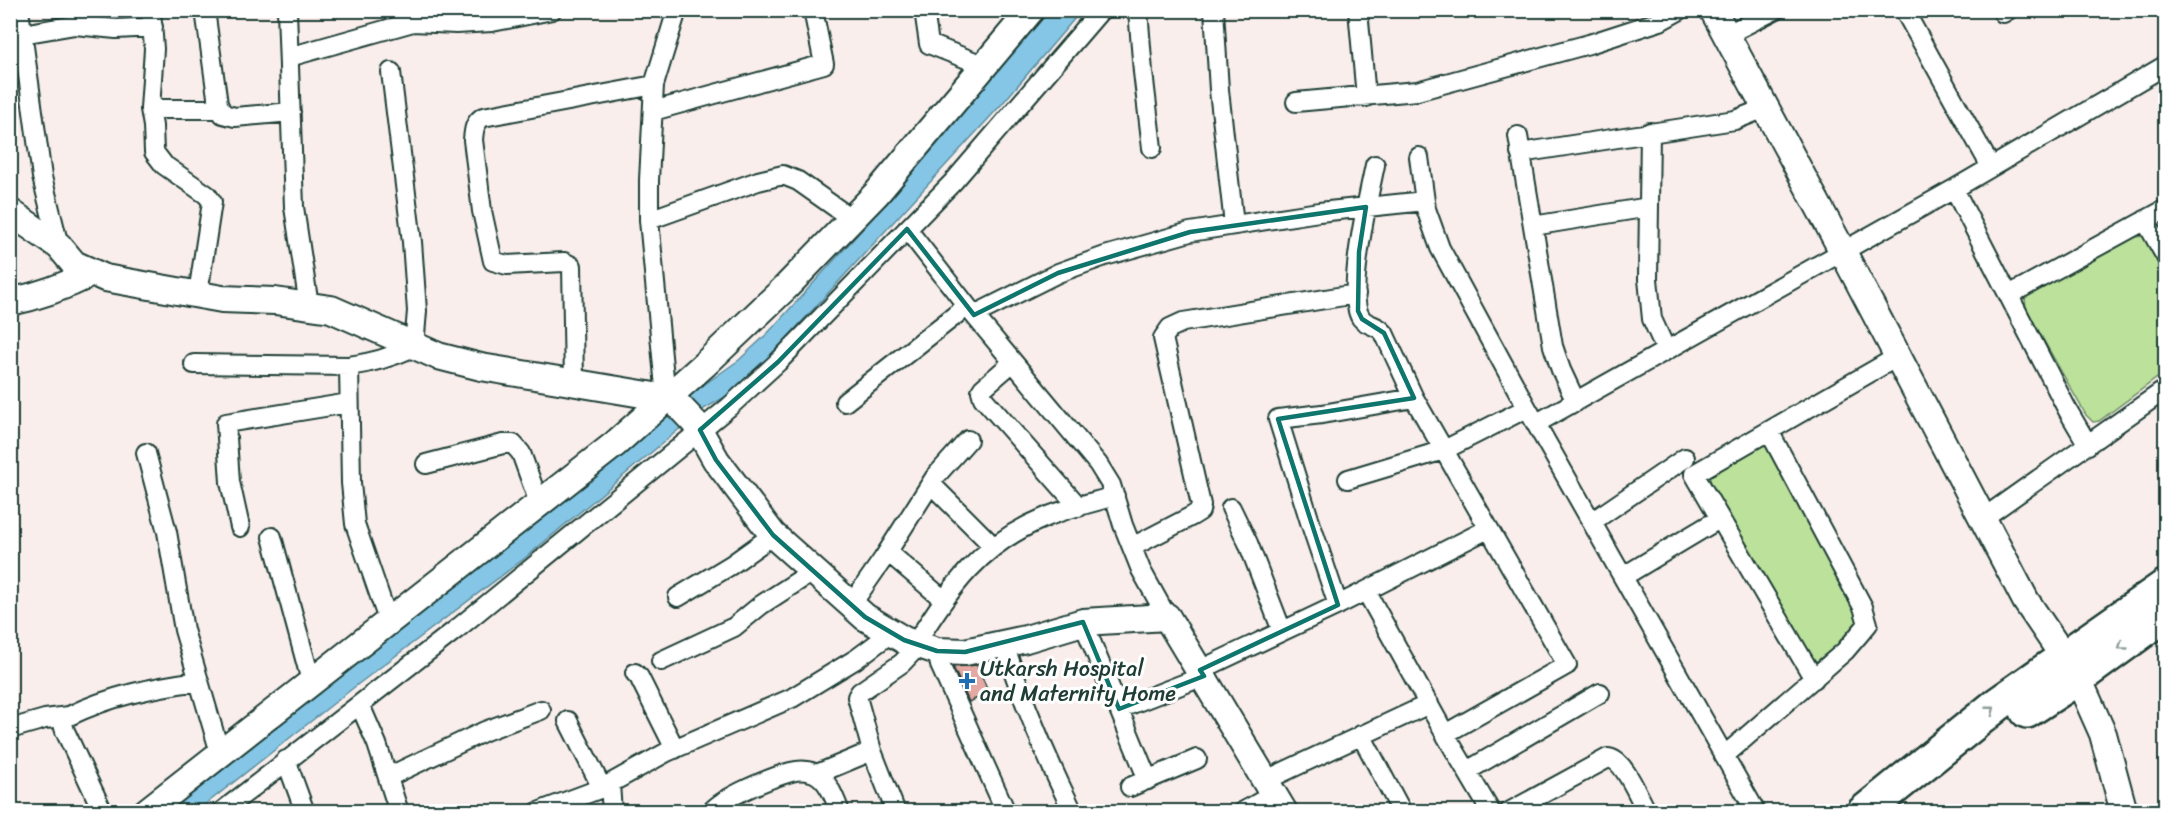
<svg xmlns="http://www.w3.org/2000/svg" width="2176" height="822" font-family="Sriracha,sans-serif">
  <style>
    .green { fill: #bbe19b; stroke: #6d8f68; stroke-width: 1.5 }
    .water { fill: #85c6e6; stroke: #5c8f9f; stroke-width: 1.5 }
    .building { fill: #e3a9a2; stroke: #1f3d34; stroke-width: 1.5 }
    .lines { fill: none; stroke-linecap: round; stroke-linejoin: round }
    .street-casing { stroke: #1f3d34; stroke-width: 22 }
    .secondary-casing { stroke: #1f3d34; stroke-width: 30 }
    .highway-casing { stroke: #1f3d34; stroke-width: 38 }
    .street { stroke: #fff; stroke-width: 18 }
    .secondary { stroke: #fff; stroke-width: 26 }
    .highway { stroke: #fff; stroke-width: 33 }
    .oneway { stroke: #8f9e9a }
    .marked { fill: none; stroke: #0f766e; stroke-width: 4.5; stroke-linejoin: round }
    .poi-dot { fill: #1f6fb2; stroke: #fff; stroke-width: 2 }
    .labels { text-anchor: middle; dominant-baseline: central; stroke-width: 6; stroke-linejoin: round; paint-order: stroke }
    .poi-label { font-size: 22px; fill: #1f3d34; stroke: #fff; text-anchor: start }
  </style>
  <rect width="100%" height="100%" fill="#f9eeec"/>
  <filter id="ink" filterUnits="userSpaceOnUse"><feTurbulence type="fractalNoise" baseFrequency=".0167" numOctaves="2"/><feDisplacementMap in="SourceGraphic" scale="12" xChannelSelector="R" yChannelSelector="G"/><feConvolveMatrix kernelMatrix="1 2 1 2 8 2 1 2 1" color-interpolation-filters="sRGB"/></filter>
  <g filter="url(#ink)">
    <path class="green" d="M 2144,236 L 2165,269 L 2165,372 L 2099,421 L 2093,422 L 2086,415 L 2026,309 L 2025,297 L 2135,237 Z
      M 1764,443 L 1768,445 L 1858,617 L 1860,624 L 1855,631 L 1817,661 L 1812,662 L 1712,488 L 1710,479 L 1711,473 Z"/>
    <path class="water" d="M 1046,11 L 1081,11 L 1002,104 L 762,365 L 725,397 L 702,410 L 525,558 L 357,685 L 197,811 L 169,812 L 541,519 L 691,394 L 739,360 L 767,334 L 858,234 L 944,136 Z"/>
    <path class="building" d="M 977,665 L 989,693 L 969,702 L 953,667 Z"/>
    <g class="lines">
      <defs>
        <path id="street" d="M 19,10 L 42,177 L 59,246
          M 151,10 L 154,49 L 150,109 L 153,126 L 154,152 L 164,165 L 207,195 L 212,202 L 198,294
          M 205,10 L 218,104 L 223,114 L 235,117 L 291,112
          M 287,10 L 294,207 L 309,306
          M 924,10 L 929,44 L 985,66
          M 1138,10 L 1143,72 L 1152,148
          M 1214,10 L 1219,90 L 1234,225
          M 1358,10 L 1366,97
          M 1904,10 L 1991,167
          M 2003,13 L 2008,10
          M 22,34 L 75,25 L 116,29 L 153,27
          M 1726,35 L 1775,10
          M 289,57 L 413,22 L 456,24 L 492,22 L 552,10
          M 1296,102 L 1417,91 L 1589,44 L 1660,21 L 1680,10
          M 150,109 L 219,109
          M 653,111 L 824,64 L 813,10
          M 1650,132 L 1648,279 L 1652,319 L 1666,350
          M 1518,136 L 1553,346 L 1561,370 L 1576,402
          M 1520,153 L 1735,120 L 1765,108
          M 1419,157 L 1426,209 L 1440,248 L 1527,408 L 1756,812
          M 1375,165 C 1369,194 1345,295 1361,318 C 1367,326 1377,324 1384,333 L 1414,398 L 1567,665 L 1445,734
          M 1954,189 L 2067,409 L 2088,445
          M 649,220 L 758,181 L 783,175 L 798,181 L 852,219
          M 2145,220 L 2166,257
          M 1533,226 L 1649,207
          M 907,229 L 974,315 L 1098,464 L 1111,485 L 1123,525 L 1141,570 L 1167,617
          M 2009,295 L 2166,209
          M 974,315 L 1058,273 L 1105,256 L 1190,232 L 1319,212 L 1425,201
          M 1013,362 L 983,388 L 981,391 L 983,398 L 1079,507
          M 194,364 L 349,366 C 373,363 392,357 414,347 L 417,311 L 412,242 L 391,72
          M 349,366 L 351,483 L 355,524 L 388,620
          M 574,382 L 572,266 L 564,262 L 507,265 L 493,261 L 482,211 L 473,140 C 474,130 474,123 483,117 L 654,85
          M 666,398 L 649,220 L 649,180 L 654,85 L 677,10
          M 845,402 L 967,306
          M 1537,423 L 1954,189 L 2166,65
          M 146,453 L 167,532 L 184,630 L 220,753
          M 426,464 L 503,444 L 513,444 L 521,453 L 539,503
          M 1348,479 L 1444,450 L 1527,408
          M 931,484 L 993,546
          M 1231,508 L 1248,543 L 1282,631
          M 1982,519 L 2166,389
          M 1593,521 L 1685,458
          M 240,527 L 230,482 L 226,423 L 349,403
          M 272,537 L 311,681
          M 1132,547 L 1192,516 L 1200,511 L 1201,505 L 1163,338 L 1170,328 L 1183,322 L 1356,294
          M 888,552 L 944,600
          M 1624,576 L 1719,519
          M 1366,591 L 1445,734 L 1491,812
          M 678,597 L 731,565 L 773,535
          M 851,605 L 883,559 L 935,477 L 968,440
          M 1338,605 L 1311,525 L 1278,419 L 1322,414 L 1414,398
          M 1083,622 L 1148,780
          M 915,644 C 952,586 979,545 1044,518 C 1067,508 1091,503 1115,496
          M 1004,644 C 1023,702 1046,757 1073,812
          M 937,651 L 940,665 L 1006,812
          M 661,661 L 734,627 L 761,605 L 812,572
          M 1200,670 L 1338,605 L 1488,529
          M 635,673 L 639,677 L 675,749
          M 1814,679 L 1694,474 L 1897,357
          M 360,705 L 377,744 L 399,812
          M 1119,709 L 1204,676
          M 568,721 L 602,788
          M 10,729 L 45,719 L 61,717
          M 1361,735 L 1402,812
          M 872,751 L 896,812
          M 1724,756 L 1845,651 L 1868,624 L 1863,607 L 1769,431
          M 286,760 L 305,812
          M 1467,771 L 1600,693
          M 817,774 L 872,751 L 857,697 L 860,692 L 902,663 L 919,645
          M 388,777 L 485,731 L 541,710
          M 1266,780 L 1429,704
          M 610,784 L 612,812
          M 1130,787 L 1197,759
          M 103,812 L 65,731 L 61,717 L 69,716 C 110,696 154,687 199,681
          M 221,812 L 458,628 L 729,407 L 778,362 L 954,181 L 1101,10
          M 538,812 L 602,788 L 667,752 L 792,698 L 856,659 L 891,633
          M 711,812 C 723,797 772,777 791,772 C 799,770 807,770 814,773 C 828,779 835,799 840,812
          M 1242,812 L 1274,794
          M 1509,812 L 1608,758 C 1624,759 1638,796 1646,810"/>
        <path id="secondary" d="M 1713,10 L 1842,250 L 2026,601 L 2078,678 L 2103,734 L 2124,812
          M 10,212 L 59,246 L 74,264 L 105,278 L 222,299 L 275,301 L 331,309 L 438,356 L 481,367 L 666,398 L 674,401 L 695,423 L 716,460 L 773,535 L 865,617 L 904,640 L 937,651 L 965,652 L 1026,639 L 1083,622 L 1167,617 L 1284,812
          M 10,302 C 39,296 66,286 92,273
          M 146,812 L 615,444 L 705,364 L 787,286 L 877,193 L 1031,10"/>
        <path id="highway" d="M 2027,711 L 2078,678 L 2166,614
          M 1864,812 L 1998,704 L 2166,586"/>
      </defs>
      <use href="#street" class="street-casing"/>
      <use href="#secondary" class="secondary-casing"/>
      <use href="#highway" class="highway-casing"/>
      <use href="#street" class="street"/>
      <use href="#secondary" class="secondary"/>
      <use href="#highway" class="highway"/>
    </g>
    <defs><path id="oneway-chevron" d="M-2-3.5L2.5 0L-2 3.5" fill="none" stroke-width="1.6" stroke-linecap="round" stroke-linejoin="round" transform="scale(1.5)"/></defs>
    <g class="oneway">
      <use href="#oneway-chevron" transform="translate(2122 646) rotate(144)"/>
      <use href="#oneway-chevron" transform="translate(1991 710) rotate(-38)"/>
    </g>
  </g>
  <path class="marked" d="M 1366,207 L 1359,252 L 1358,311 L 1362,319 L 1384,333 L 1414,398 L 1278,419 L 1338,605 L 1200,670 L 1204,676 L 1119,709 L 1083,622 L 965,652 L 937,651 L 904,640 L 865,617 L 773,535 L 716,460 L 700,430 L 778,362 L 907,229 L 974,315 L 1058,273 L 1190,232 Z"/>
  <path class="poi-dot" d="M964 672h6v6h6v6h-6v6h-6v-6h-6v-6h6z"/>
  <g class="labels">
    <g class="poi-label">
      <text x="980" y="668">Utkarsh Hospital<tspan x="980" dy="25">and Maternity Home</tspan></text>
    </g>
  </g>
  <rect width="2176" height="822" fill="none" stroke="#fff" stroke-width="36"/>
  <rect x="18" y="18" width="2140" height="786" fill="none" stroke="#1f3d34" stroke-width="2" filter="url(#ink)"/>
</svg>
